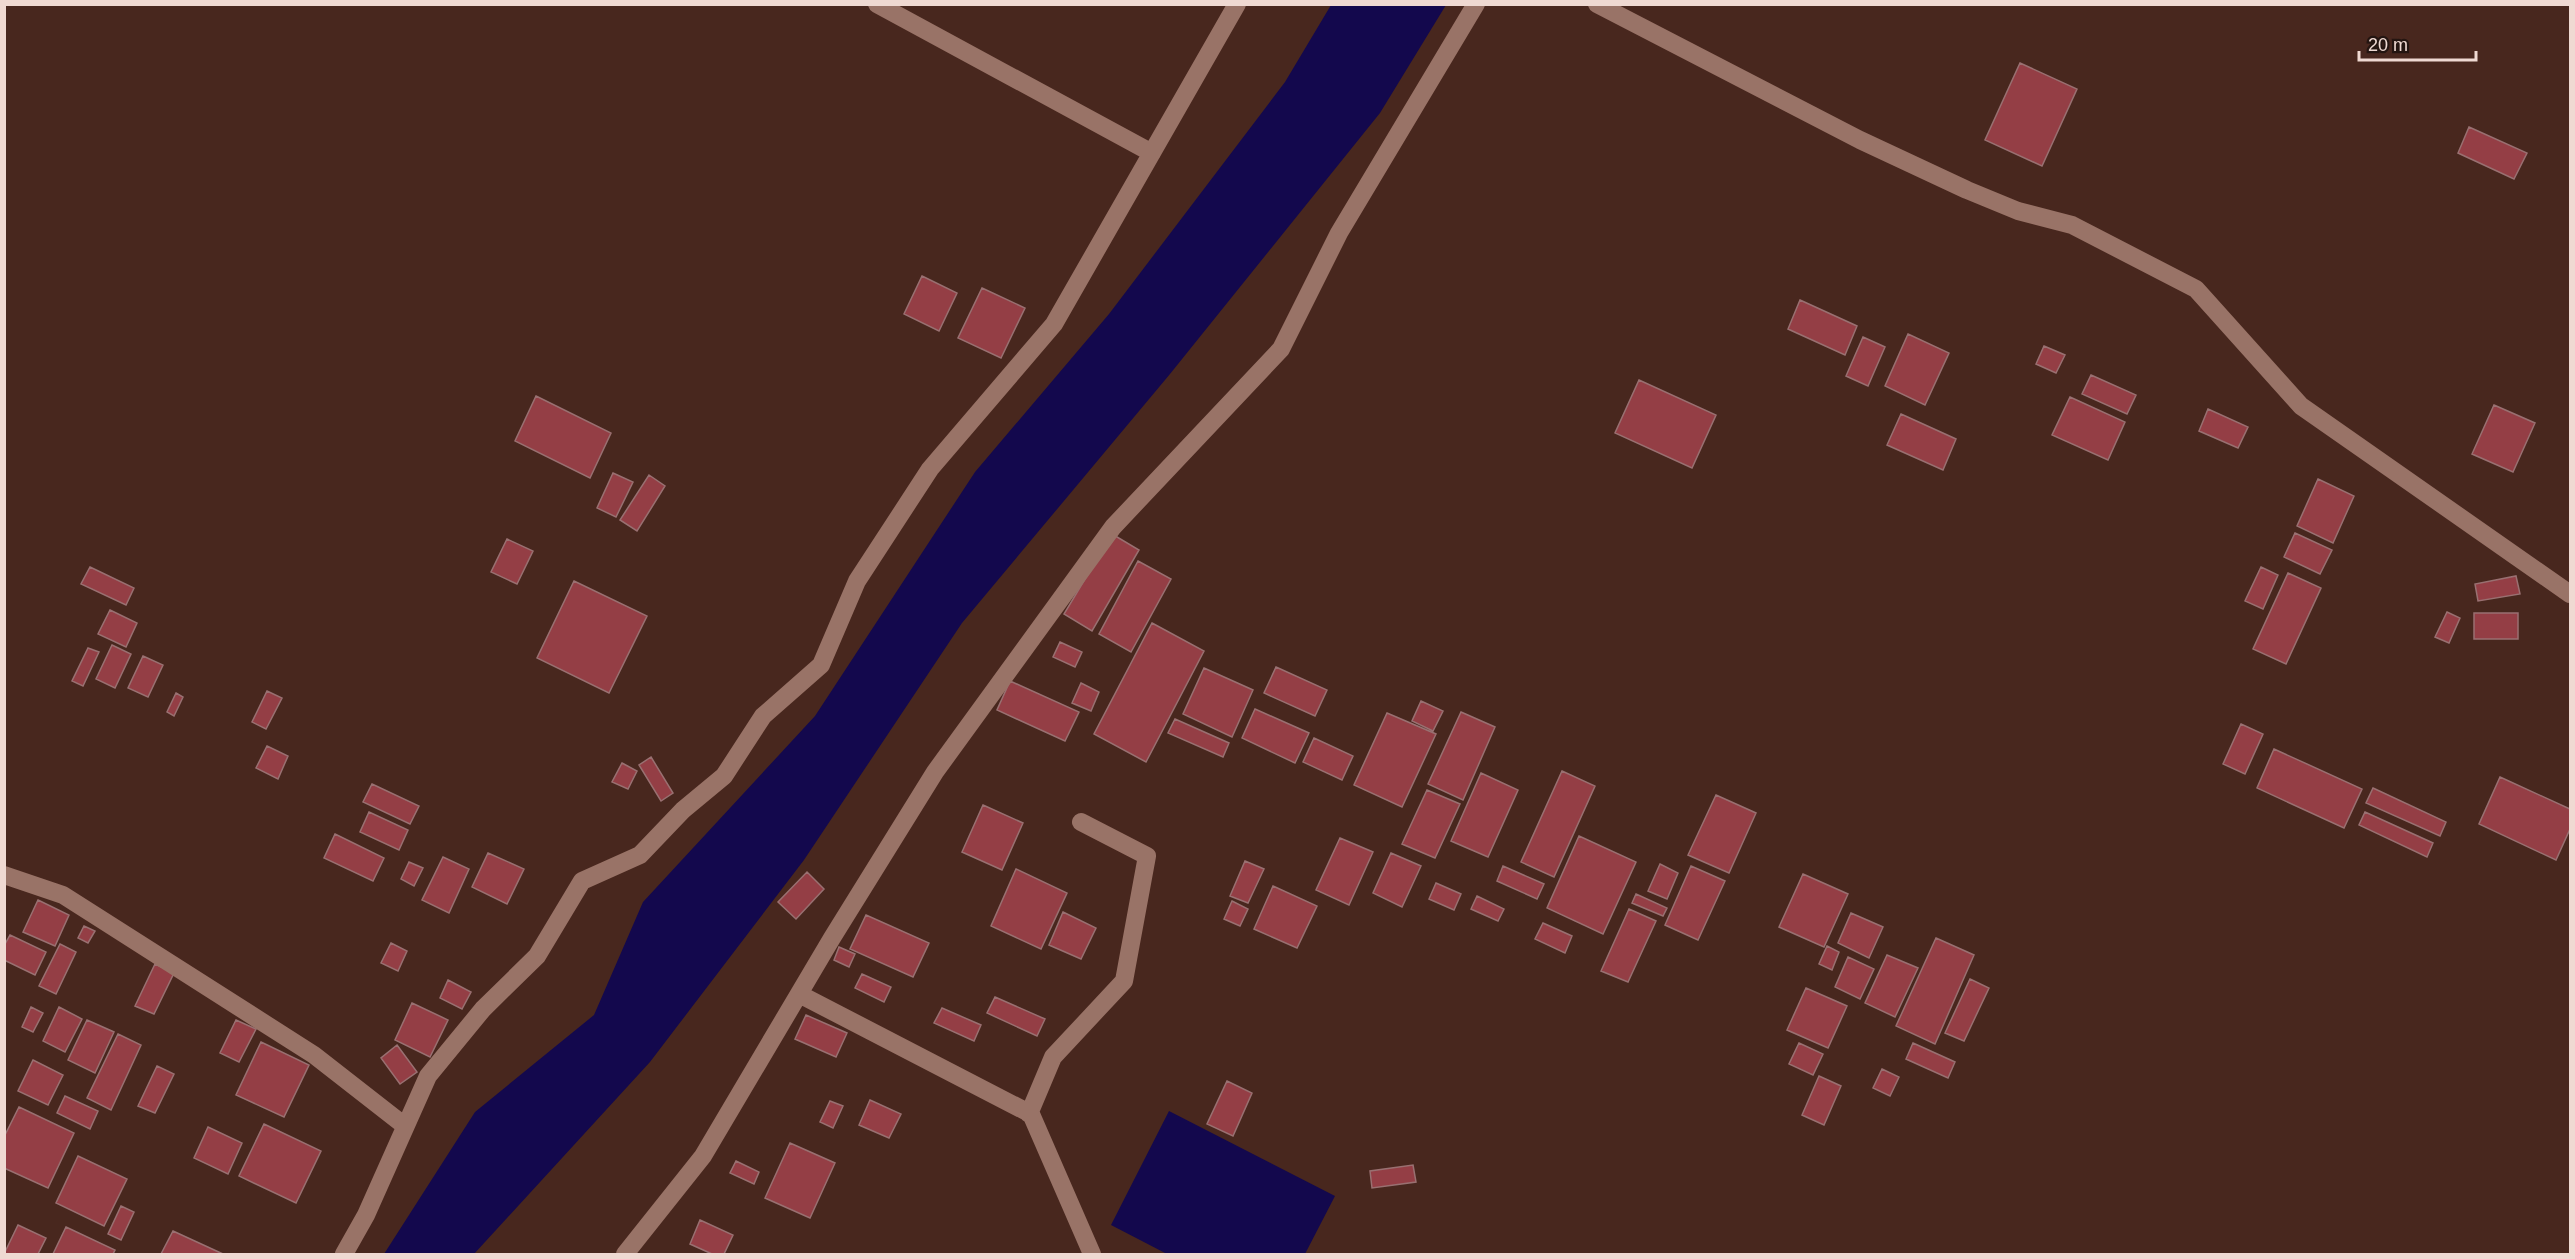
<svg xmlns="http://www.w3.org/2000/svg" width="2575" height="1259" font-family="Arial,sans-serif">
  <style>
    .water { fill: #13084d }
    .building { fill: #943e45; stroke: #997071; stroke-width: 1.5 }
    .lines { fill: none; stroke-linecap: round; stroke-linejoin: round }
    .minor { stroke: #997367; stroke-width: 18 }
  </style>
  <rect width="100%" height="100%" fill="#48271e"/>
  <path class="water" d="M 1331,5 L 1446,5 L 1380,113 L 1170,374 L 962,623 L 804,860 L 650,1062 L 474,1254 L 384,1254 L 475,1112 L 594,1015 L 643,902 L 815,716 L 975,472 L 1109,314 L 1285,82 Z
    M 1169,1111 L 1335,1196 L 1305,1254 L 1167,1254 L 1111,1225 Z"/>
  <path class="building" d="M 2020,63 L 2077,89 L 2042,166 L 1985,140 Z
    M 2469,127 L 2527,153 L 2514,179 L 2458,153 Z
    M 922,276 L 957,293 L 939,331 L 904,314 Z
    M 982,288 L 1025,308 L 1001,358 L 958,338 Z
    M 1800,300 L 1857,326 L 1845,355 L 1788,329 Z
    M 1908,334 L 1949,353 L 1925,405 L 1885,386 Z
    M 1863,337 L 1885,347 L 1868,386 L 1846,376 Z
    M 2044,346 L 2065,355 L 2056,373 L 2036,364 Z
    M 2091,375 L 2136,395 L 2127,414 L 2082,394 Z
    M 1639,380 L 1716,415 L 1692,468 L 1615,433 Z
    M 536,396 L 611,433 L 590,478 L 515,441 Z
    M 2070,397 L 2125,422 L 2108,460 L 2052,435 Z
    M 2494,405 L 2535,423 L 2513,472 L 2472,454 Z
    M 2208,409 L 2248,427 L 2238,448 L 2199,431 Z
    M 1901,414 L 1956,439 L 1943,470 L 1887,445 Z
    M 613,473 L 633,482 L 616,517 L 597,508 Z
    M 649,475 L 665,486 L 637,531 L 620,520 Z
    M 2318,479 L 2354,496 L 2333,543 L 2297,526 Z
    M 2295,533 L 2332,550 L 2320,574 L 2284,557 Z
    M 1112,534 L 1139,550 L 1092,631 L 1064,614 Z
    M 507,539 L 533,551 L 517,584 L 491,572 Z
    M 1138,561 L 1171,579 L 1131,652 L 1099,634 Z
    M 90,567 L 134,588 L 126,605 L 81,584 Z
    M 2261,567 L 2278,575 L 2263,609 L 2245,601 Z
    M 2288,573 L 2321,588 L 2286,664 L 2253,649 Z
    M 2516,576 L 2520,594 L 2478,601 L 2475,584 Z
    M 574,581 L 647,616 L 609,693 L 537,658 Z
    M 110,610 L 137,623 L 126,647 L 98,634 Z
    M 2447,612 L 2460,618 L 2449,643 L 2435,637 Z
    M 2474,613 L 2518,613 L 2518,639 L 2474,639 Z
    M 1152,623 L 1204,651 L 1146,762 L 1094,734 Z
    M 1060,642 L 1082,652 L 1075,667 L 1053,657 Z
    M 112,645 L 131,654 L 115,688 L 96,679 Z
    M 88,648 L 99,652 L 83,686 L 72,681 Z
    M 143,656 L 163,665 L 148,697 L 128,688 Z
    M 1276,667 L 1327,690 L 1315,716 L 1264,693 Z
    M 1204,668 L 1253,690 L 1232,737 L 1183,714 Z
    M 1010,681 L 1079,712 L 1065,741 L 997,710 Z
    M 1081,683 L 1099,692 L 1091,711 L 1072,703 Z
    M 267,691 L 282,698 L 266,729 L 252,722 Z
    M 176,693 L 183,697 L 174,716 L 167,712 Z
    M 1421,701 L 1443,711 L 1433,731 L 1412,721 Z
    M 1255,709 L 1309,733 L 1295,763 L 1242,738 Z
    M 1461,712 L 1495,727 L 1463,800 L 1428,784 Z
    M 1387,713 L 1436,734 L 1402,807 L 1354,785 Z
    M 1175,719 L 1229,743 L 1223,757 L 1168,733 Z
    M 2241,724 L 2263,734 L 2245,774 L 2223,764 Z
    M 1314,738 L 1353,756 L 1342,780 L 1303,762 Z
    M 267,746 L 288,756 L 278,779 L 256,768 Z
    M 2274,749 L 2362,789 L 2344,828 L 2257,788 Z
    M 651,757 L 673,793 L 661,801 L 639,765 Z
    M 622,763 L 637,771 L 628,789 L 612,782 Z
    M 1562,771 L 1595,786 L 1554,877 L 1521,862 Z
    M 1481,773 L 1518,790 L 1488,857 L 1451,841 Z
    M 2500,777 L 2570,809 L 2570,829 L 2556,860 L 2479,824 Z
    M 372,784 L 419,806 L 410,824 L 363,802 Z
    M 2373,788 L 2446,822 L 2440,836 L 2366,803 Z
    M 1427,790 L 1460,804 L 1435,858 L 1402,844 Z
    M 1716,795 L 1756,813 L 1729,873 L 1688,855 Z
    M 983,805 L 1023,823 L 1002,870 L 962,852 Z
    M 369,812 L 408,830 L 399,850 L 360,832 Z
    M 2365,812 L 2433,843 L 2427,857 L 2359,825 Z
    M 335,834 L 384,858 L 373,881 L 324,858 Z
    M 1579,836 L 1636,862 L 1603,934 L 1547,908 Z
    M 1340,838 L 1373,852 L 1349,905 L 1316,890 Z
    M 488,853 L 524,869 L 507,904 L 472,887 Z
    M 1391,853 L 1421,866 L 1402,907 L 1373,893 Z
    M 443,857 L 469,869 L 449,913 L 422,900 Z
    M 1245,861 L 1264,869 L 1248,903 L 1230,896 Z
    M 409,862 L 423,868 L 414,886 L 401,879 Z
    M 1660,864 L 1678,873 L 1667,899 L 1648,891 Z
    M 1503,866 L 1544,884 L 1537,899 L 1497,881 Z
    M 1691,866 L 1725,881 L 1698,940 L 1665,925 Z
    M 1016,869 L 1067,893 L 1041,949 L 991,926 Z
    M 807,872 L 824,889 L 796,919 L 778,902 Z
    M 1803,874 L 1848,894 L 1824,947 L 1779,927 Z
    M 1436,883 L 1461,894 L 1454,910 L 1429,899 Z
    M 1273,886 L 1317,906 L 1297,948 L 1254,929 Z
    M 1636,894 L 1667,908 L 1663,916 L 1632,903 Z
    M 1477,896 L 1504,909 L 1498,921 L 1471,909 Z
    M 38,900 L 69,915 L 55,946 L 23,932 Z
    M 1232,901 L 1248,909 L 1240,926 L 1224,919 Z
    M 1629,909 L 1656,921 L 1628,982 L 1601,971 Z
    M 1063,912 L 1096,928 L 1081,959 L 1049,945 Z
    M 1851,913 L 1883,927 L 1869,958 L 1838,943 Z
    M 866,915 L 929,943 L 913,977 L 850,949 Z
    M 1543,923 L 1572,936 L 1565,953 L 1535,939 Z
    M 84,926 L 95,931 L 88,943 L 78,938 Z
    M 10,935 L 46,952 L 35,975 L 4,960 L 4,946 Z
    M 1936,938 L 1974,955 L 1935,1044 L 1896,1026 Z
    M 391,943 L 407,951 L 398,971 L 381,963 Z
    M 60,944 L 76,952 L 56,994 L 39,986 Z
    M 1827,946 L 1839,952 L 1832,970 L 1819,964 Z
    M 839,947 L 855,954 L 849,967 L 834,960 Z
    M 1887,955 L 1918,968 L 1895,1017 L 1865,1003 Z
    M 1848,957 L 1874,969 L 1860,999 L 1835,987 Z
    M 155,964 L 174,973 L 154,1014 L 135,1006 Z
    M 862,974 L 891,987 L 884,1002 L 855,988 Z
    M 1970,979 L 1989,988 L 1964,1041 L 1945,1033 Z
    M 448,980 L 471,992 L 462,1009 L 440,998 Z
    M 1806,988 L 1847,1006 L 1828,1048 L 1787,1030 Z
    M 995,997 L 1045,1019 L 1037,1036 L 987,1013 Z
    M 412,1003 L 448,1020 L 430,1057 L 395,1040 Z
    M 31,1007 L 43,1013 L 33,1032 L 22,1027 Z
    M 59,1007 L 82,1019 L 65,1052 L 43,1041 Z
    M 942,1008 L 981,1025 L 974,1041 L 934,1023 Z
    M 806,1015 L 847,1033 L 836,1057 L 795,1039 Z
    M 87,1020 L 114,1032 L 95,1073 L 68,1060 Z
    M 236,1020 L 256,1029 L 239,1062 L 220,1053 Z
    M 118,1034 L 141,1045 L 111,1110 L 87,1098 Z
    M 261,1042 L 309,1065 L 284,1117 L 236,1095 Z
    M 1799,1043 L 1823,1054 L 1813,1075 L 1789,1064 Z
    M 1913,1043 L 1955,1062 L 1948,1078 L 1906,1059 Z
    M 397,1045 L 417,1072 L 400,1084 L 381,1058 Z
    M 33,1060 L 63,1075 L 48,1105 L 18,1091 Z
    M 157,1066 L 174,1074 L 155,1113 L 138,1106 Z
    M 1882,1069 L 1899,1077 L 1890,1096 L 1873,1088 Z
    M 1819,1076 L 1841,1086 L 1824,1125 L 1802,1115 Z
    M 1227,1081 L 1252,1093 L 1233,1136 L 1207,1124 Z
    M 65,1096 L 98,1111 L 90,1129 L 57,1113 Z
    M 870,1100 L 901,1114 L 889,1138 L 859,1125 Z
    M 830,1101 L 843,1106 L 833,1128 L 820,1122 Z
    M 19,1107 L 74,1133 L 48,1188 L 4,1168 L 4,1137 Z
    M 264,1124 L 321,1151 L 296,1203 L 239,1176 Z
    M 208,1127 L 242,1143 L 228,1174 L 194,1158 Z
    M 790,1143 L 835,1163 L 810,1218 L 765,1198 Z
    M 78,1156 L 127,1179 L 104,1226 L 56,1203 Z
    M 736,1161 L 759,1172 L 754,1184 L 730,1173 Z
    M 1413,1165 L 1416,1182 L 1372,1188 L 1370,1171 Z
    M 121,1206 L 134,1212 L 121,1240 L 108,1234 Z
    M 700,1220 L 733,1235 L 724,1254 L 712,1254 L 690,1244 Z
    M 18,1225 L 46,1238 L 38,1254 L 4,1254 Z
    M 66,1227 L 115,1250 L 113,1254 L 53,1254 Z
    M 173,1231 L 223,1254 L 161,1254 Z"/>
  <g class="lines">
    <path class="minor" d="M 877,4 L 1152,153
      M 1597,4 L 1860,140 L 1967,190 L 2018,211 L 2072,225 L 2196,289 L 2301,406 L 2570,594
      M 4,875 L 63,895 L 314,1055 L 405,1126
      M 799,994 L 1031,1114 L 1092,1254
      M 1029,1114 L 1053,1057 L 1124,981 L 1147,856 L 1081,822
      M 344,1254 L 366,1215 L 428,1076 L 483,1009 L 537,956 L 582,881 L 640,855 L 683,810 L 724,776 L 763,716 L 821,665 L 857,581 L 930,469 L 1054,324 L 1237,4
      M 625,1254 L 703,1156 L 832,938 L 935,772 L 1113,527 L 1281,349 L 1339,233 L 1476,4"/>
  </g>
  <rect width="2575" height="1259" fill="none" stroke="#efd9d2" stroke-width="12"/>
  <path d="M2359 51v9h117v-9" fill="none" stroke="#efd9d2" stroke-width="3"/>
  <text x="2368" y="51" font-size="18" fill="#efd9d2" stroke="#241511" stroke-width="4.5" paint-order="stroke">20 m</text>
</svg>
